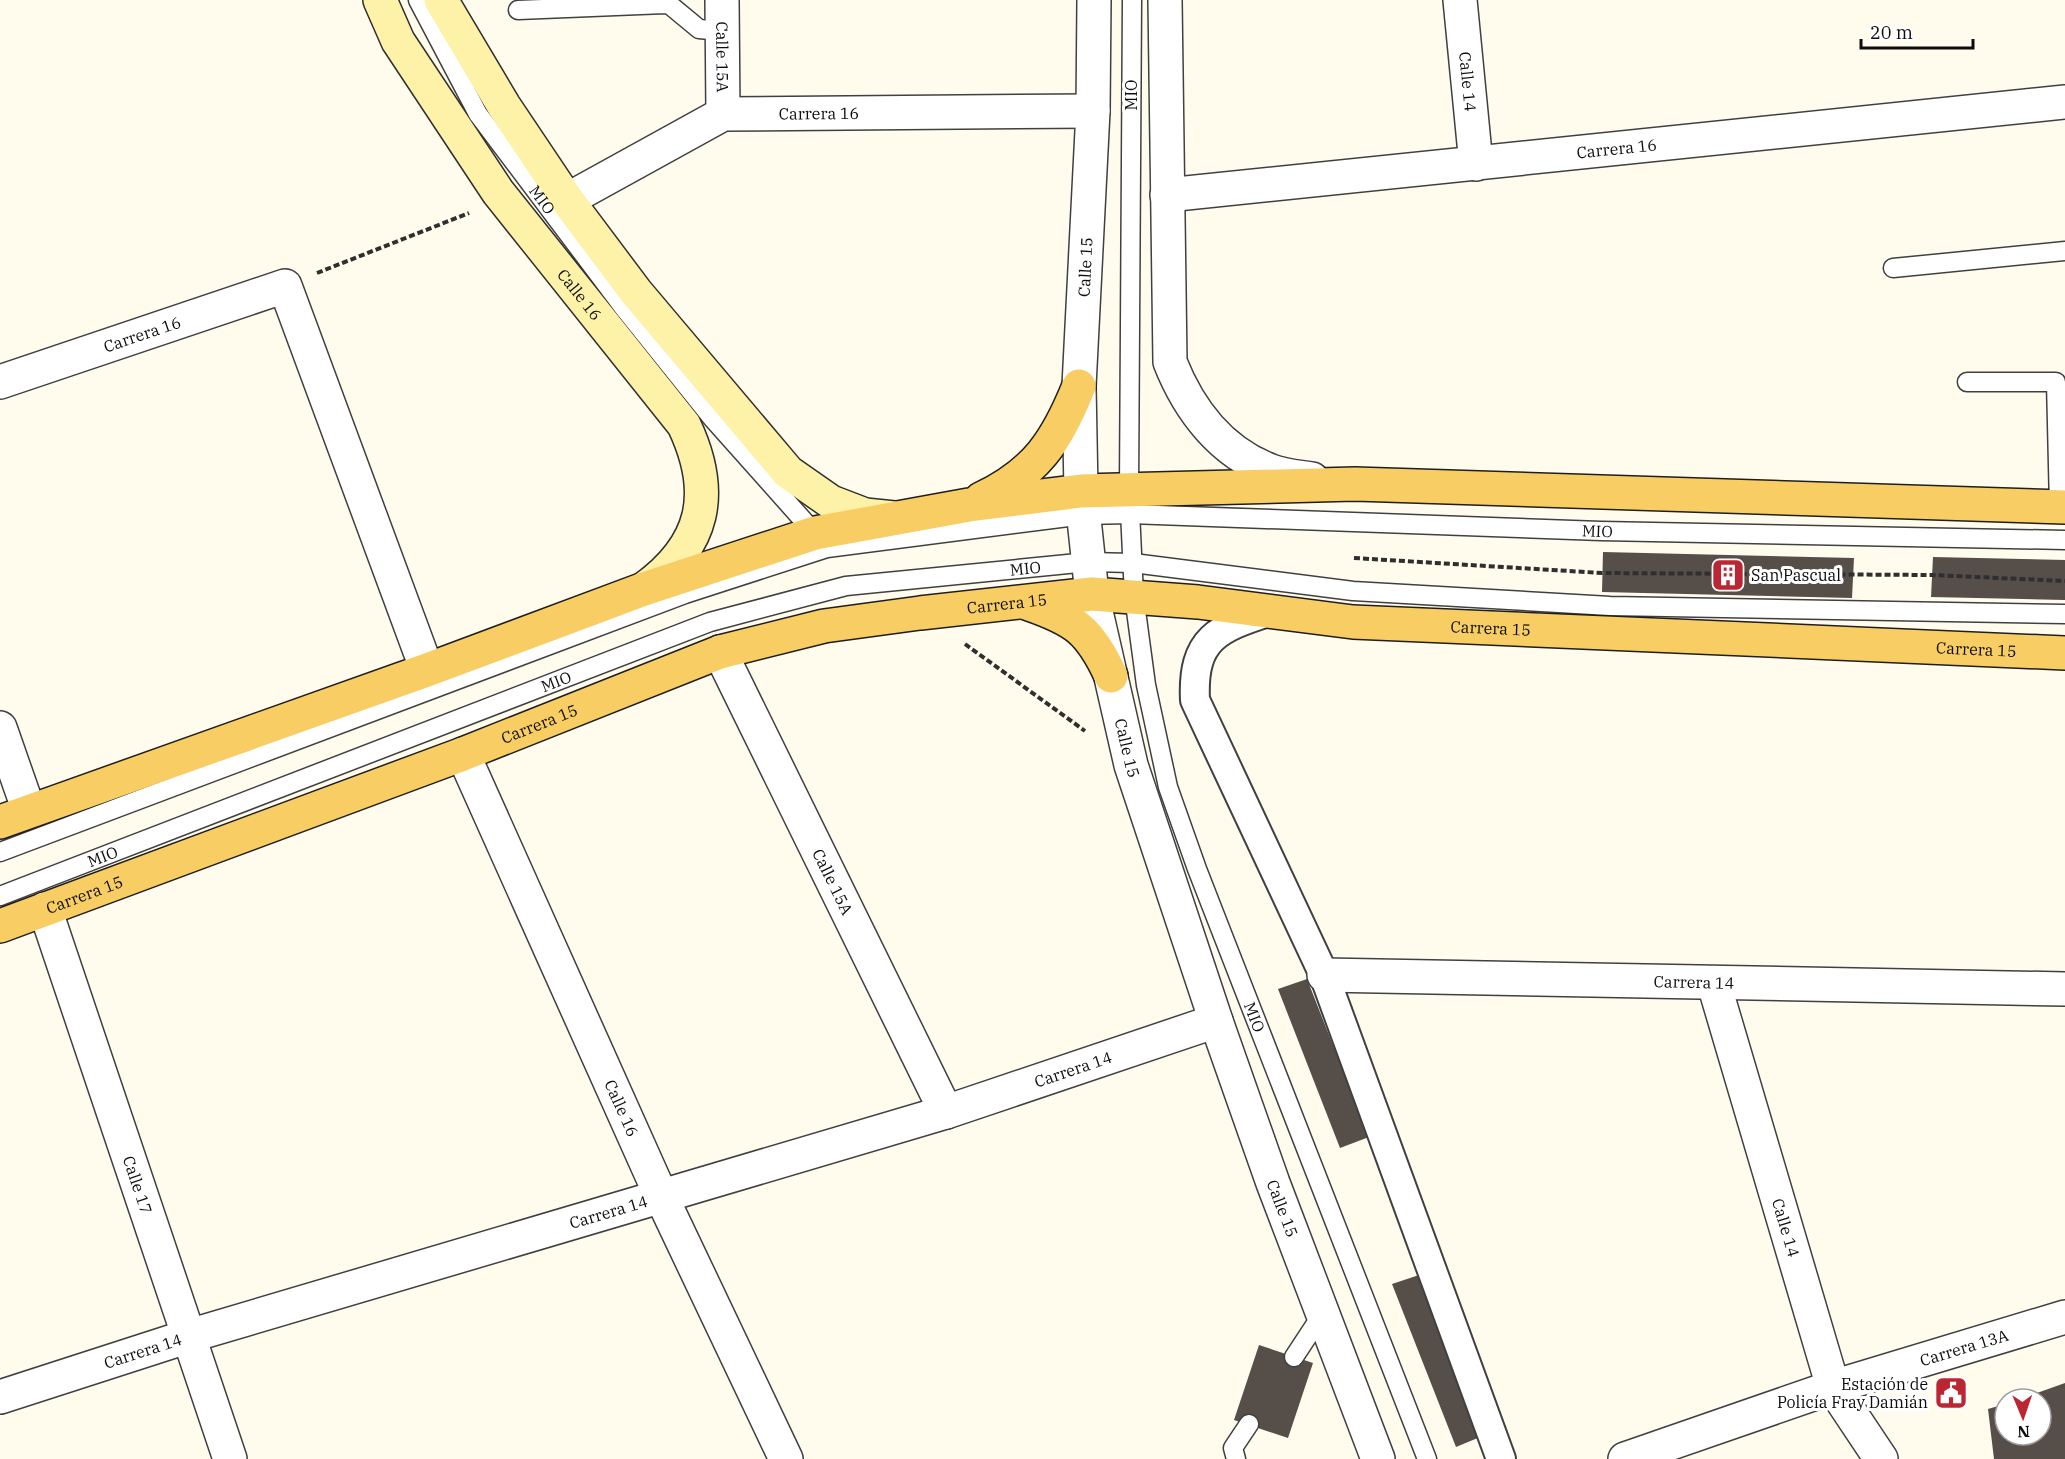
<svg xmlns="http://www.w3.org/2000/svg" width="2065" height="1459" font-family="'IBM Plex Serif',serif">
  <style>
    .building { fill: #564e49 }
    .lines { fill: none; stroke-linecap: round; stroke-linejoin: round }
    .service-casing { stroke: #404040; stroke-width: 21 }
    .pedestrian-casing { stroke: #404040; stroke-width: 32 }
    .minor-casing { stroke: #404040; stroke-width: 36 }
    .tertiary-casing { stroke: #404040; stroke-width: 36 }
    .secondary-casing { stroke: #2f2f2f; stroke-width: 36 }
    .primary-casing { stroke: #1e1e1e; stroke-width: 36 }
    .path { stroke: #2f2f2f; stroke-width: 4; stroke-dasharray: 6 3; stroke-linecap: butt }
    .service { stroke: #fff; stroke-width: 18 }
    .pedestrian { stroke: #fff; stroke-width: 28 }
    .minor { stroke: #fff; stroke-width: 33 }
    .tertiary { stroke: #fff; stroke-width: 33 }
    .secondary { stroke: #fef2a9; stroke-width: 33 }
    .primary { stroke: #f8ce64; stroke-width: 33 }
    .labels { text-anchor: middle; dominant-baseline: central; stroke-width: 6; stroke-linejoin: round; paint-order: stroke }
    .street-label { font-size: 16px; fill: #0d0d0d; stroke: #fff }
    .poi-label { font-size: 16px; fill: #0d0d0d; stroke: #fff; text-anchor: start }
  </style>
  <rect width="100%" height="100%" fill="#fffbed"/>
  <path class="building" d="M 1603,552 L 1854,558 L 1852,598 L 1602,592 Z
    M 1933,557 L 2065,560 L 2065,600 L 1931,597 Z
    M 1307,979 L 1369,1137 L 1340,1148 L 1278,989 Z
    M 1422,1274 L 1485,1435 L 1456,1447 L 1392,1284 Z
    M 1259,1345 L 1313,1363 L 1288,1438 L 1234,1420 Z
    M 2065,1383 L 2065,1459 L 1994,1459 L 1988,1409 L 2005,1404 L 2005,1435 L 2041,1435 L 2041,1399 L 2020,1399 Z"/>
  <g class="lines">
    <defs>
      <g id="service">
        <path id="s1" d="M 418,0 L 478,114 L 624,308 L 713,419 L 819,538"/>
        <path id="s2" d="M 1132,0 L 1129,490 L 1134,596 L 1146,685 L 1168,787 L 1197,869 L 1427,1459"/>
        <path d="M 518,10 L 665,4 L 670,5 L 699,29 L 722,31"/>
        <path d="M 1893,268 L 2065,251"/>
        <path d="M 1967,382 L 2056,382 L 2059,507"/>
        <path id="s3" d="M 0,852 L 685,594 L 827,548 L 1084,515 L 1130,514 L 1601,531 L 2065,540"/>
        <path id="s4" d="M 0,896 L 710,622 L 846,586 L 1088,562 L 1133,563 L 1353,591 L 1610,606 L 2065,614"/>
        <path d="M 1294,1357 L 1323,1313"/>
        <path d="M 1236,1459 L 1233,1448 L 1249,1424"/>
      </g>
      <path id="pedestrian" d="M 1271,611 C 1218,628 1192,638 1195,700 L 1324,975 L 1501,1459"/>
      <g id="minor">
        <path id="s5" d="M 722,0 L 723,114"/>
        <path id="s6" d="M 1460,0 L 1476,164"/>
        <path id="s7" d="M 1167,195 L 2065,102"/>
        <path id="s8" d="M 567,200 L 723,114 L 1093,111"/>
        <path id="s9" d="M 0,382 L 285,286 L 427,670"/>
        <path id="s10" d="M 720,652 L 946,1112"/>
        <path d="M 0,728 L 29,811"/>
        <path id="s11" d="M 463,754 L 662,1198 L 786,1459"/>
        <path id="s12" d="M 45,909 L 230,1459"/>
        <path id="s13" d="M 1324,975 L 2065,989"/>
        <path id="s14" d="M 1714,984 L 1833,1387 L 1881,1459"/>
        <path id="s15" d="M 0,1397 L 189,1336 L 946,1112 L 1216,1021"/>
        <path id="s16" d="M 1625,1459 L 1833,1387 L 2065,1317"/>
      </g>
      <g id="tertiary">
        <path id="s17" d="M 1094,0 L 1093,111 L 1079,386 L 1081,491 L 1092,594 L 1131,765 L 1216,1021 L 1273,1183 L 1378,1459"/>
        <path d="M 1165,0 L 1170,362 C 1189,410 1221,452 1271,471 C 1284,476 1299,477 1312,479"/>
      </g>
      <g id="secondary">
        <path id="s18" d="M 380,0 L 398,41 L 498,192 L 684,425 C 716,493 705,545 644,589"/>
        <path d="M 441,0 L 504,106 L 567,200 L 636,292 L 788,472 L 831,502 L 865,515 L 894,518"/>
      </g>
      <g id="primary">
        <path d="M 981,499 C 1036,473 1057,441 1079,386"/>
        <path d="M 1029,604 C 1075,620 1090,630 1111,676"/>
        <path d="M 0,822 L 427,670 L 644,589 L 815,533 L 969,505 L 1081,491 L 1355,484 L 2065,507"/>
        <path id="s19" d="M 0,926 L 463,754 L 720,652 L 824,626 L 920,613 L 1092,594 L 1198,602 L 1353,622 L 2065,653"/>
      </g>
    </defs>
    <use href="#service" class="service-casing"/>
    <use href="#pedestrian" class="pedestrian-casing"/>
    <use href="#minor" class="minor-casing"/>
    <use href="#tertiary" class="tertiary-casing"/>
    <use href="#secondary" class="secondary-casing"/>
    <use href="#primary" class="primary-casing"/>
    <path class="path" d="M 317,273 L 469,213
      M 1354,558 L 1602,573 L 1932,575 L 2065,581
      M 965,644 L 1085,731"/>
    <use href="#service" class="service"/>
    <use href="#pedestrian" class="pedestrian"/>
    <use href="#minor" class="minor"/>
    <use href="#tertiary" class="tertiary"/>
    <use href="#secondary" class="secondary"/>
    <use href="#primary" class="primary"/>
  </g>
  <defs>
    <symbol id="building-square" viewBox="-11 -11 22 22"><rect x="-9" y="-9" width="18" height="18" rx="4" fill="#bc2632" stroke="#fff"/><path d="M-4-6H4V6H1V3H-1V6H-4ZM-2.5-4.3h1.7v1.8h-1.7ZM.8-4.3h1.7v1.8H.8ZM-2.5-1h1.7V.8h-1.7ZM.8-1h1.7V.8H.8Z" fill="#fff"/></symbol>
    <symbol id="civic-square" viewBox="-11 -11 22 22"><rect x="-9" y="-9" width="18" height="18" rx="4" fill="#bc2632" stroke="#fff"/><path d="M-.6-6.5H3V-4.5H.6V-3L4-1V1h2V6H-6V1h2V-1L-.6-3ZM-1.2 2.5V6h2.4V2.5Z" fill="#fff"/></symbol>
  </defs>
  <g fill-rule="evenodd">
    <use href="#building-square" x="1709" y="556" width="38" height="38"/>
    <use href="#civic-square" x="1932" y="1374" width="38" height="38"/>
  </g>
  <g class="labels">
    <g class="street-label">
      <text stroke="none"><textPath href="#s5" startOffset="57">Calle 15A</textPath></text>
      <text stroke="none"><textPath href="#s6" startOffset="82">Calle 14</textPath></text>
      <text transform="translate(1131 95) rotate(-90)">MIO</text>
      <text stroke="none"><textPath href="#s8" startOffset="274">Carrera 16</textPath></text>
      <text stroke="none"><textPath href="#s7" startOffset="452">Carrera 16</textPath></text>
      <text stroke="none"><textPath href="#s1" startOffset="236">MIO</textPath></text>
      <text transform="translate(1085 267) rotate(-87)">Calle 15</text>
      <text stroke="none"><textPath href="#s18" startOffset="357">Calle 16</textPath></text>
      <text stroke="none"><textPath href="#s9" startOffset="150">Carrera 16</textPath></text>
      <text stroke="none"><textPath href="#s3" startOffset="1654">MIO</textPath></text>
      <text stroke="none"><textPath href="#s4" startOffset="1082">MIO</textPath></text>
      <text stroke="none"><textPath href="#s19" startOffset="1062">Carrera 15</textPath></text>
      <text stroke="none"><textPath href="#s19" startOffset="1548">Carrera 15</textPath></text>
      <text stroke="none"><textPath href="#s19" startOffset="2034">Carrera 15</textPath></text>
      <text stroke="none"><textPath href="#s4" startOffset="596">MIO</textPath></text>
      <text stroke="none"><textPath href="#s19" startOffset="576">Carrera 15</textPath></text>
      <text stroke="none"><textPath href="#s17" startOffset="753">Calle 15</textPath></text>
      <text stroke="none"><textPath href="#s4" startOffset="110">MIO</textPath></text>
      <text stroke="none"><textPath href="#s10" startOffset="256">Calle 15A</textPath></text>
      <text stroke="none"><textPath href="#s19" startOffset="90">Carrera 15</textPath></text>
      <text stroke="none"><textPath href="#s13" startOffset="370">Carrera 14</textPath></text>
      <text stroke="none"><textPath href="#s2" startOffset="1036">MIO</textPath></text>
      <text stroke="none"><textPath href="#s15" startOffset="1122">Carrera 14</textPath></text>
      <text stroke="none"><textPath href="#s11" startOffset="388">Calle 16</textPath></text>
      <text stroke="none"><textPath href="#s12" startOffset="291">Calle 17</textPath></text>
      <text stroke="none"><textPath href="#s17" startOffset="1239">Calle 15</textPath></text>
      <text stroke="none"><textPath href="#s15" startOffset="636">Carrera 14</textPath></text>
      <text stroke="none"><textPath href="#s14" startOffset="254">Calle 14</textPath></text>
      <text stroke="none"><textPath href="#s16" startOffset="357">Carrera 13A</textPath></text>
      <text stroke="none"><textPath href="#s15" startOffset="150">Carrera 14</textPath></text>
    </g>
    <g class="poi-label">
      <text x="1751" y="575">San Pascual</text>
      <text x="1928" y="1384" text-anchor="end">Estación de<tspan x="1928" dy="18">Policía Fray Damián</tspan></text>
    </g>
  </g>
  <g transform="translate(2023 1417) rotate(178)"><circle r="28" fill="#ffffff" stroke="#9e9e9e" stroke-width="1.5"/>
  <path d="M0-4.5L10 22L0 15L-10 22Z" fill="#bc2632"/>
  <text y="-9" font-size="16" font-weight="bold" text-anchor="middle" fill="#0d0d0d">N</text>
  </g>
  <path d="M1861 39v9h112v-9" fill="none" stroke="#0d0d0d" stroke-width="3"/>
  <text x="1870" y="39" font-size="18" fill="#0d0d0d" stroke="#ffffff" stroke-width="4.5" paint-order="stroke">20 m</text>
</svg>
